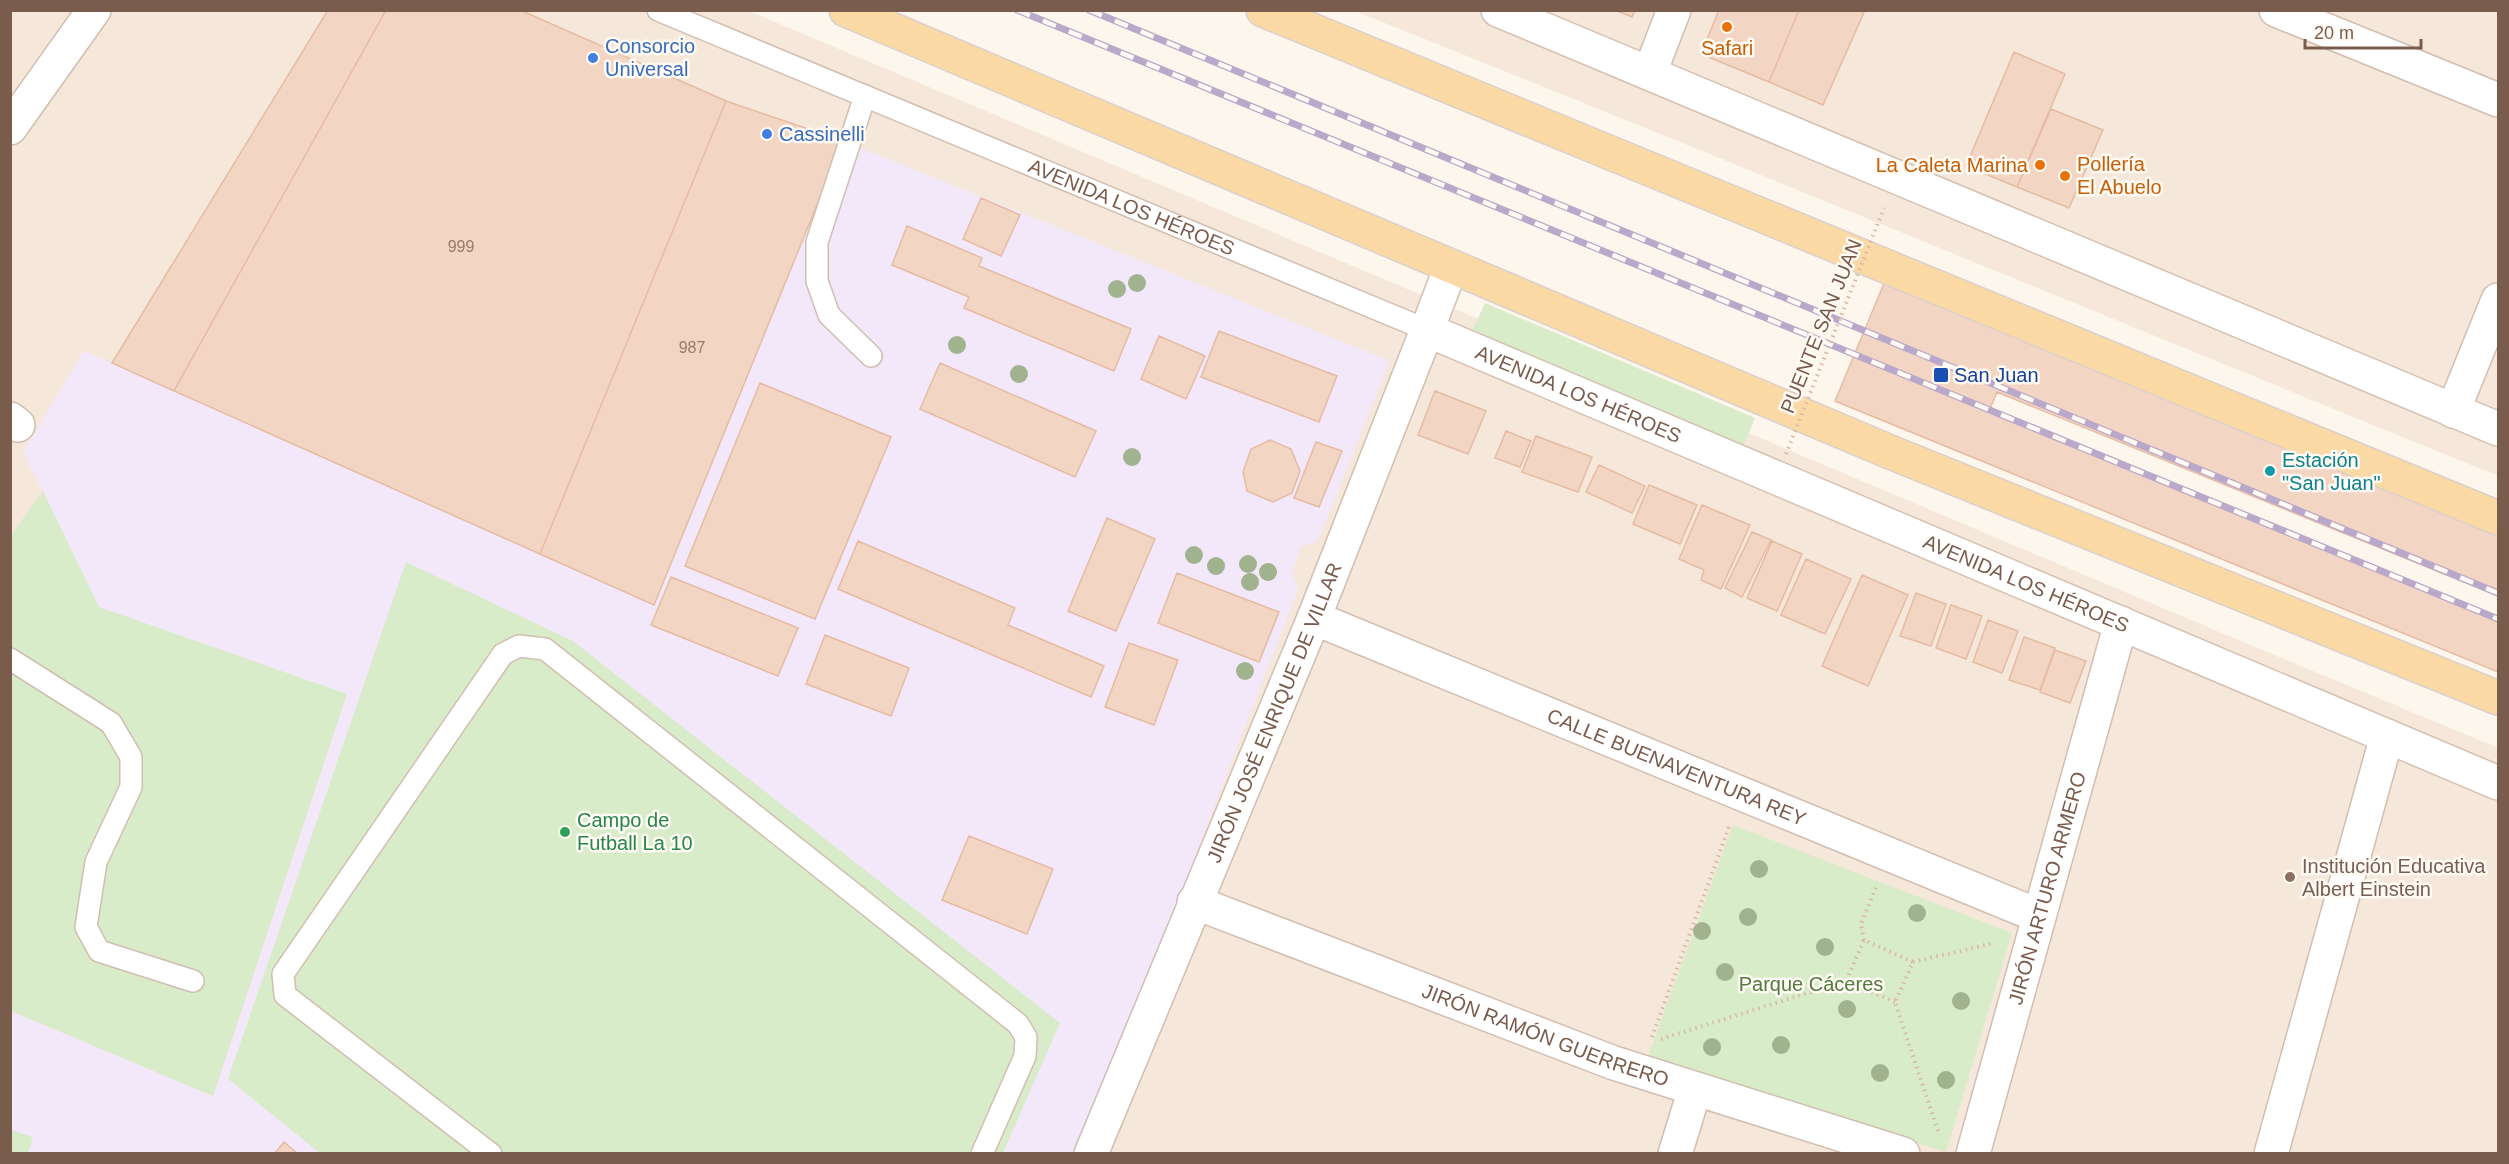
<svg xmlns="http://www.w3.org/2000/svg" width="2509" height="1164" font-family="Helvetica,sans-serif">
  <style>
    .residential { fill: #f5e8da }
    .education { fill: #f3e8fa }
    .green { fill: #d8ecc9 }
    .building { fill: #f3d5c3; stroke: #e6bba3; stroke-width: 1.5 }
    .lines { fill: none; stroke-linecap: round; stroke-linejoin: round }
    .lane-casing { stroke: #d1beb0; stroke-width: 24 }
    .street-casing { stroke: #d1beb0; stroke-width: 36 }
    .secondary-casing { stroke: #d6c0b0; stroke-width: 36 }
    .primary-casing { stroke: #dad1cd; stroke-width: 36 }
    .path { stroke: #d9b8a5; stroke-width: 4; stroke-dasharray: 1.5 4.5; stroke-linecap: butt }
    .lane { stroke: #fff; stroke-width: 21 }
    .street { stroke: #fff; stroke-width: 33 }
    .secondary { stroke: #fff; stroke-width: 33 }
    .primary { stroke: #fbd9a5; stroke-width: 33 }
    .rail-casing { stroke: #b9a8c9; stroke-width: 7 }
    .rail { stroke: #fffaf3; stroke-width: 4.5; stroke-dasharray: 14; stroke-linecap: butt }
    .path-bridge { stroke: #d9b8a5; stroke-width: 4; stroke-dasharray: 1.5 4.5; stroke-linecap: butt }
    .tree { fill: #a0b28e }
    .food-dot { fill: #e8710a; stroke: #fffaf3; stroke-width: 2 }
    .shop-dot { fill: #3f7fe0; stroke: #fffaf3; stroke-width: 2 }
    .transit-dot { fill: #1a4fb4; stroke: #fffaf3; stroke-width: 2 }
    .culture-dot { fill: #0f9aa8; stroke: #fffaf3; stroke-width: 2 }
    .leisure-dot { fill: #2e9e5b; stroke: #fffaf3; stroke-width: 2 }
    .education-dot { fill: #8d6e63; stroke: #fffaf3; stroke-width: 2 }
    .labels { text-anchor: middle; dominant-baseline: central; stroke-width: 5; stroke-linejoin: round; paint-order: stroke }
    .number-label { font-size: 16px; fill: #987a6a }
    .shop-label { font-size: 20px; fill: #366cbe; stroke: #fffaf3; text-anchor: start }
    .food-label { font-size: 20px; fill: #c56008; stroke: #fffaf3 }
    .street-label { font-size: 20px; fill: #7a5c4d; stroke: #fffaf3 }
    .transit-label { font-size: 20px; fill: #164399; stroke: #fffaf3; text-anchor: start }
    .culture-label { font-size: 20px; fill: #0d838f; stroke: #fffaf3; text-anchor: start }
    .leisure-label { font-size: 20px; fill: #27864d; stroke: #fffaf3; text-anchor: start }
    .education-label { font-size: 20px; fill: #785e54; stroke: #fffaf3; text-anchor: start }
    .park-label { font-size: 20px; fill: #537a41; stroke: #fffaf3 }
  </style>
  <rect width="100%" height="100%" fill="#fdf6ec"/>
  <path class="residential" d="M 10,11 L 749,11 L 2248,644 L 2498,748 L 2498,1153 L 11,1153 Z
    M 1355,11 L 2498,11 L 2498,476 L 1653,131 Z"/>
  <path class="education" d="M 843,141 L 1390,361 L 1318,541 L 1301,547 L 1292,572 L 1298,589 L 1081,1153 L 11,1153 L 10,1011 L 213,1096 L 346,694 L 99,607 L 23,452 L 84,351 L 413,497 Z"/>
  <path class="green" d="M 1485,303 L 1755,418 L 1743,447 L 1472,331 Z
    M 43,491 L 99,607 L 347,694 L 213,1096 L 11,1011 L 11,535 Z
    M 406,562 L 573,641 L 1060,1023 L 1003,1153 L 320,1153 L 228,1079 Z
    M 1733,825 L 2012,933 L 1946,1152 L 1647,1059 Z
    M 11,1130 L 33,1137 L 28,1153 L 11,1153 Z"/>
  <path class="building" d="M 328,10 L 386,10 L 174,391 L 112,363 Z
    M 386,10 L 520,10 L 726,101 L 540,554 L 174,391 Z
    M 1615,10 L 1635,10 L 1632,17 Z
    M 1719,10 L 1799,10 L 1769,82 L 1701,54 Z
    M 1799,10 L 1865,10 L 1823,105 L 1769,82 Z
    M 2014,52 L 2065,74 L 2017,187 L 1966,166 Z
    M 726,101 L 843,141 L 654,605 L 540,554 Z
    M 2051,109 L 2103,130 L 2069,208 L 2017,187 Z
    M 981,198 L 1020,215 L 1001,256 L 963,239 Z
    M 907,226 L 982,258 L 979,266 L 1131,329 L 1114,371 L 964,308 L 969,297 L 892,265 Z
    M 1885,281 L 2498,532 L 2498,596 L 1997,392 L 1990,409 L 2498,618 L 2498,672 L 1835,401 Z
    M 1219,331 L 1337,376 L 1319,422 L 1201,377 Z
    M 1159,336 L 1205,356 L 1186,399 L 1141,379 Z
    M 940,363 L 1096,431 L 1075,477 L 920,409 Z
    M 760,383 L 891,437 L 815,619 L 685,566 Z
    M 1435,391 L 1486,411 L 1468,454 L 1418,435 Z
    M 1506,431 L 1531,441 L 1520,467 L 1495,458 Z
    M 1536,436 L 1592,457 L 1578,492 L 1522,472 Z
    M 1270,440 L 1291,449 L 1300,471 L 1292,493 L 1273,502 L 1247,491 L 1243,472 L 1251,449 Z
    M 1316,442 L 1342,451 L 1319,507 L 1294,498 Z
    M 1599,465 L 1645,486 L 1632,513 L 1586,492 Z
    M 1649,485 L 1697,505 L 1680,544 L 1633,524 Z
    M 1702,505 L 1750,525 L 1721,589 L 1701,580 L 1704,570 L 1679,559 Z
    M 1107,518 L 1155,539 L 1116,631 L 1068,611 Z
    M 1752,532 L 1771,540 L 1742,597 L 1725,588 Z
    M 858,541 L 1015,608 L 1008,625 L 1104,666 L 1091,697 L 838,589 Z
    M 1772,541 L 1802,554 L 1777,611 L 1747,598 Z
    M 1806,559 L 1851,579 L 1825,634 L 1781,615 Z
    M 1177,573 L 1279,612 L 1259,662 L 1158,623 Z
    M 1862,575 L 1908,595 L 1868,686 L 1822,666 Z
    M 671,577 L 798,628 L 778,676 L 651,625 Z
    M 1916,593 L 1946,604 L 1931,646 L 1900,636 Z
    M 1951,605 L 1982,616 L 1966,659 L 1936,648 Z
    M 1988,620 L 2018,631 L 2002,673 L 1973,662 Z
    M 825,635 L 909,668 L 891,716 L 806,684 Z
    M 2024,637 L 2055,648 L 2040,690 L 2009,680 Z
    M 1129,643 L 1178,660 L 1154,725 L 1105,707 Z
    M 2055,650 L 2086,661 L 2070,703 L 2040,692 Z
    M 969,836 L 1053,869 L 1027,934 L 942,900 Z
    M 284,1142 L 298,1154 L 274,1154 Z"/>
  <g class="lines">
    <defs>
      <g id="lane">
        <path id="s1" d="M 658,10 L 1427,330"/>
        <path d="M 865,96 L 817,242 L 817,281 L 829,315 L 871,356"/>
        <path d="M 10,659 L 111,723 L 131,757 L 131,787 L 96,862 L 86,927 L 99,951 L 193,981"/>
        <path d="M 491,1154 L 285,995 L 283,974 L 503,654 L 519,646 L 545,649 L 1018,1024 L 1026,1037 L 1025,1056 L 982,1154"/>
      </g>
      <g id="street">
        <path d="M 2276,10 L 2498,100"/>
        <path d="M 1650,72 L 1674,10"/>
        <path d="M 10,128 L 94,10"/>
        <path d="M 2453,411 L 2498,300"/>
        <path d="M 10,419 L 18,425"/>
        <path id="s2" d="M 1314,618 L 2039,916"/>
        <path id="s3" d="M 1194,902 L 1614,1063 L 1903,1154"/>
        <path id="s4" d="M 1091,1154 L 1314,618 L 1427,330"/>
        <path d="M 1675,1154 L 1695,1089"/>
        <path id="s5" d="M 1973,1154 L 2121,623"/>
        <path d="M 2271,1154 L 2387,736"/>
      </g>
      <g id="secondary">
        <path d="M 1498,10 L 2498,429"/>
        <path id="s6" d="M 1451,267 L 1427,330 L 2498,783"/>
      </g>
      <path id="primary" d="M 846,10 L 1890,452 L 2498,698
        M 1263,10 L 2498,518"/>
    </defs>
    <use href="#lane" class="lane-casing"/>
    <use href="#street" class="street-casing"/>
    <use href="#secondary" class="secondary-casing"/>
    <use href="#primary" class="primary-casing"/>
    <path class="path" d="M 1864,940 L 1861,924 L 1876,887
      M 1913,962 L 1994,943
      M 1895,1002 L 1846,981 L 1864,940 L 1913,962 L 1895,1002 L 1939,1134
      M 1652,1037 L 1729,827
      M 1661,1039 L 1846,981"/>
    <use href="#lane" class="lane"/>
    <use href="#street" class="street"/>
    <use href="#secondary" class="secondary"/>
    <use href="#primary" class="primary"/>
    <defs>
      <path id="rail" d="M 1017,10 L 2498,619
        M 1089,10 L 2498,593"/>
    </defs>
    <use href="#rail" class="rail-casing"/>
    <use href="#rail" class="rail"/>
    <path class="path-bridge" d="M 1786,454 L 1884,208"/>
  </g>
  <g class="tree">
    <circle cx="1137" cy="283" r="9"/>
    <circle cx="1117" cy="289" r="9"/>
    <circle cx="957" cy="345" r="9"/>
    <circle cx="1019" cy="374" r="9"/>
    <circle cx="1132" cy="457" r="9"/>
    <circle cx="1194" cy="555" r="9"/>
    <circle cx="1248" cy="564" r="9"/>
    <circle cx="1216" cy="566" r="9"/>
    <circle cx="1268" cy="572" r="9"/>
    <circle cx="1250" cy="582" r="9"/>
    <circle cx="1245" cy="671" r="9"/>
    <circle cx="1759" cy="869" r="9"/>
    <circle cx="1917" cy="913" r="9"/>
    <circle cx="1748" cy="917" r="9"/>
    <circle cx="1702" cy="931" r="9"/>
    <circle cx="1825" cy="947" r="9"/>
    <circle cx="1725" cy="972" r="9"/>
    <circle cx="1961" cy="1001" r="9"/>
    <circle cx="1847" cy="1009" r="9"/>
    <circle cx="1781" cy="1045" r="9"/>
    <circle cx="1712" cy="1047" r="9"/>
    <circle cx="1880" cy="1073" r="9"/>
    <circle cx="1946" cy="1080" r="9"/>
  </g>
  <g class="food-dot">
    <circle cx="1727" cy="27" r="6"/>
    <circle cx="2040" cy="165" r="6"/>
    <circle cx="2065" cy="176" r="6"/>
  </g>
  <g class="shop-dot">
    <circle cx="593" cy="58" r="6"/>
    <circle cx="767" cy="134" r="6"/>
  </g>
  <rect class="transit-dot" x="1933" y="367" width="16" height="16" rx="3"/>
  <circle class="culture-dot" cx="2270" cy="471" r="6"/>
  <circle class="leisure-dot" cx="565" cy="832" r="6"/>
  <circle class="education-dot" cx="2290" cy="877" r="6"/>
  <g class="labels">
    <g class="number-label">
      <text x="461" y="246">999</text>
      <text x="692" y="347">987</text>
    </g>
    <g class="shop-label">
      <text x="605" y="46">Consorcio<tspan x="605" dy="23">Universal</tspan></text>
      <text x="779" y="134">Cassinelli</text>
    </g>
    <g class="food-label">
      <text x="1727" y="48">Safari</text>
      <text x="2077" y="164" text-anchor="start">Pollería<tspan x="2077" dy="23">El Abuelo</tspan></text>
      <text x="2028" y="165" text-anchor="end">La Caleta Marina</text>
    </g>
    <g class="street-label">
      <text stroke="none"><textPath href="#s1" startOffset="513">AVENIDA LOS HÉROES</textPath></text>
      <text transform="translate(1821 326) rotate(-68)">PUENTE SAN JUAN</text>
      <text stroke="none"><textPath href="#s6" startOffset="232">AVENIDA LOS HÉROES</textPath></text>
      <text stroke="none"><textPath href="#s6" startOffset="718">AVENIDA LOS HÉROES</textPath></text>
      <text stroke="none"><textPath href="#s4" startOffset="478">JIRÓN JOSÉ ENRIQUE DE VILLAR</textPath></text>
      <text stroke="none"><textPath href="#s2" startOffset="392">CALLE BUENAVENTURA REY</textPath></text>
      <text stroke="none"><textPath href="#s5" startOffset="276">JIRÓN ARTURO ARMERO</textPath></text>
      <text stroke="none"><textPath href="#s3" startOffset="376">JIRÓN RAMÓN GUERRERO</textPath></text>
    </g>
    <g class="transit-label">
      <text x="1954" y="375">San Juan</text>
    </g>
    <g class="culture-label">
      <text x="2282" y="460">Estación<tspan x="2282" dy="23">"San Juan"</tspan></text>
    </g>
    <g class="leisure-label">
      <text x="577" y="820">Campo de<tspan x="577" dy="23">Futball La 10</tspan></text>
    </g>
    <g class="education-label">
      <text x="2302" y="866">Institución Educativa<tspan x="2302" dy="23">Albert Einstein</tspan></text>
    </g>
    <g class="park-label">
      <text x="1811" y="984">Parque Cáceres</text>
    </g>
  </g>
  <rect width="2509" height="1164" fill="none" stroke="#7a5c4d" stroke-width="24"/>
  <path d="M2305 39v9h116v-9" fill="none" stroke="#7a5c4d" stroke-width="3"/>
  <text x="2314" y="39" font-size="18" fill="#7a5c4d" stroke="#fffaf3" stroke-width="4.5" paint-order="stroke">20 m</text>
</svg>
